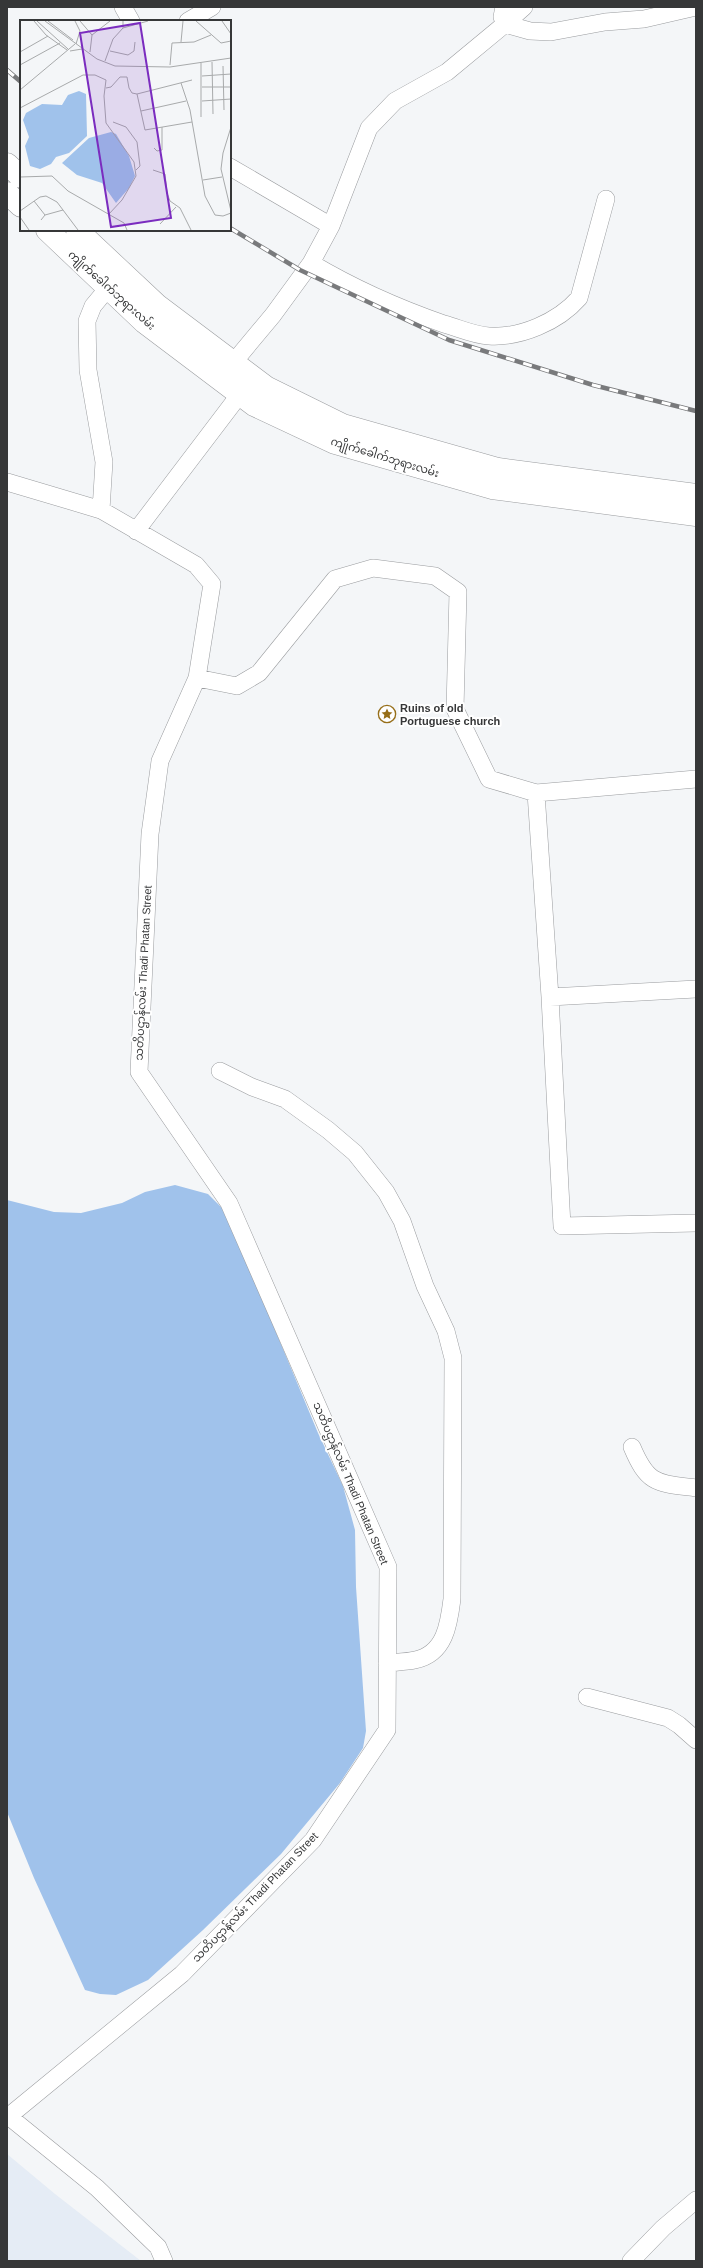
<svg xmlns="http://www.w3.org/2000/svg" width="703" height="2268" viewBox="0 0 703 2268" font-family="Arial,'Noto Sans Myanmar',sans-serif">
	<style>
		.built { fill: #e5ecf5 }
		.water { fill: #a0c2eb }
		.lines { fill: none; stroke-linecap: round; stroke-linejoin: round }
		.minor-casing { stroke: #9a9c9f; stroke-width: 18 }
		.major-casing { stroke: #9a9c9f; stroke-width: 23 }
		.minor { stroke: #fff; stroke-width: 17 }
		.major { stroke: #fff; stroke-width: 22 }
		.rail-casing { stroke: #797a7c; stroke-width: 4.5 }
		.rail { stroke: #fff; stroke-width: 3; stroke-dasharray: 9; stroke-linecap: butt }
		.labels { text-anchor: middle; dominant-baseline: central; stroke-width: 4; stroke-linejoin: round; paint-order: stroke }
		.street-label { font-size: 11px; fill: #363738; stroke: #fff }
		.poi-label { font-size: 11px; font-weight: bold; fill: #363738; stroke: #fff; text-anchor: start }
		.inset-road { fill: none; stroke: #a8aaab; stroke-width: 1 }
		.view { fill: #7b2cbf; fill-opacity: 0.15; stroke: #7b2cbf; stroke-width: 2 }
		.inset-edge { fill: none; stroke: #363738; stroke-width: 2 }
	</style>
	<rect width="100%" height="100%" fill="#f4f6f8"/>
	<path class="built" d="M7 2154 55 2194 141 2261H7Z"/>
	<path class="water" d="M175 1185 208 1194 226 1212 318 1433 343 1486 355 1530 356 1587 366 1731 363 1748 340 1783 281 1854 203 1930 148 1980 116 1995 100 1994 85 1990 34 1878 7 1812V1200L54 1212 81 1213 122 1203 145 1192Z"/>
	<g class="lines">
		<defs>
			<path id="minor" d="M123 7 131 21
				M188 21 212 7
				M505 24 530 31 551 32 605 22 644 19 696 7
				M505 24 524 7
				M230 167 331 226
				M311 263C353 288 398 308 444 324 459 328 473 335 489 336 520 338 558 322 579 298L606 199
				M233 363 273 315 311 263 331 226 369 128 395 101 447 72 505 24 502 17 504 7
				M7 482 101 510 196 565 212 584 197 678 160 761 150 834 139 1072 229 1203 388 1567 387 1730 313 1840 182 1974 9 2116
				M101 510 104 462 88 370 87 321 93 306 108 288
				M136 531 240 394
				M197 678 237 686 259 673 335 579 373 568 435 576 458 592 455 709 489 779 536 793 696 779
				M536 793 550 997 562 1226 696 1223
				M550 997 696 989
				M220 1071 252 1087 285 1099 328 1130 355 1153 386 1192 402 1221 425 1286 446 1331 453 1358 452 1599C449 1624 445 1654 415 1660 406 1662 396 1662 387 1663
				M632 1447C648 1485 657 1483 696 1488
				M587 1697 668 1718 679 1725 696 1740
				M7 2115 97 2188 158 2247 164 2261
				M631 2261 663 2228 696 2200"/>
			<path id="major" d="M7 164 21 177
				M7 193 21 206
				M47 230 144 322 254 405 335 443 492 488 696 515
				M77 230 157 305 266 387 343 425 498 469 696 495"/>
		</defs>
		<use href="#minor" class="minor-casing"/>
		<use href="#major" class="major-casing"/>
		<use href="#minor" class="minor"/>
		<use href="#major" class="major"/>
		<defs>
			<path id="rail" d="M7 70 21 82
				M230 228 300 270 449 340 593 385 696 411"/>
		</defs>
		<use href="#rail" class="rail-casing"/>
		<use href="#rail" class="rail"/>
	</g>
	<defs>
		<symbol id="sight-ring" viewBox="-11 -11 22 22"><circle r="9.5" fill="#fff" stroke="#976f1a" stroke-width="1.5"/><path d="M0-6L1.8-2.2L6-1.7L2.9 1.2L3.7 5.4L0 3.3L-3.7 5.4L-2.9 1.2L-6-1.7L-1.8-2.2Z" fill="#976f1a"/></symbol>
	</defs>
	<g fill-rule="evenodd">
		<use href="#sight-ring" x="377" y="704" width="20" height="20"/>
	</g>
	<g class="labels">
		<g class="street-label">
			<text transform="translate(112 290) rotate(42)">ကျိုက်ခေါက်ဘုရားလမ်း</text>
			<text transform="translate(385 457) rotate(17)">ကျိုက်ခေါက်ဘုရားလမ်း</text>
			<text transform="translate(143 973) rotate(-87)">သတိပဌာန်လမ်း Thadi Phatan Street</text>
			<text transform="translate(351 1483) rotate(67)">သတိပဌာန်လမ်း Thadi Phatan Street</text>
			<text transform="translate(255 1897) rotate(-46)">သတိပဌာန်လမ်း Thadi Phatan Street</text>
		</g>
		<g class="poi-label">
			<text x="400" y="708">Ruins of old<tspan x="400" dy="13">Portuguese church</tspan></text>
		</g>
	</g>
	<g transform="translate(20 20)">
		<rect width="211" height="211" fill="#f4f6f8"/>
		<path d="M59 71 66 74 67 116 49 133 36 137 31 144 20 149 10 146 5 126 9 117 3 100 6 93 22 84 42 85 48 75ZM91 112 96 114 109 136 115 156 109 168 96 183 82 163 57 155 42 143 69 118Z" fill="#a0c2eb"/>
		<path class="inset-road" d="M14 1 26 15 47 30M17 1 48 29M25 1 77 39 95 46 150 47 211 38M28 1 53 20M55 1 60 11 56 24M60 1 72 15 70 32M176 1 201 23 211 21M202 1 211 14M103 8 128 1M72 15 90 1M161 22 163 1M50 31 62 29M90 31 108 35 114 31 115 22M0 32 28 16M85 41 93 19 103 8V1M192 42 193 94M0 45 40 23M150 45 152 23 174 22 191 15M203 46 204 90M182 56 211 54M161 63 170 90 185 176 195 195 203 196 211 193M182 67H211M86 68 91 67 100 57H107L109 68 112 73 117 74 172 60M0 70 55 24M117 74 125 110 172 102M182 81 211 79M0 88 63 55H75L86 60 84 76 86 103 114 142 116 156 102 180 89 194M121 91 166 81M181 97V43M93 102 106 107 117 122 120 146 116 150M211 107 203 133 201 149 211 191M134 128 137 131 142 130V107M133 150 145 154 147 173 150 181 160 188 171 210M0 157 32 156 48 171 104 203 107 210M183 160 202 157M14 181 25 195 21 200M0 191 20 177 26 176 37 182 58 210M25 195 43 190M0 197 9 210M140 204 156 187"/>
		<path class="view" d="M120 3 151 198 91 207 60 13Z"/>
		<rect width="211" height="211" class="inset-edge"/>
	</g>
	<rect width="703" height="2268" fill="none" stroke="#363738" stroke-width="16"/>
</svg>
